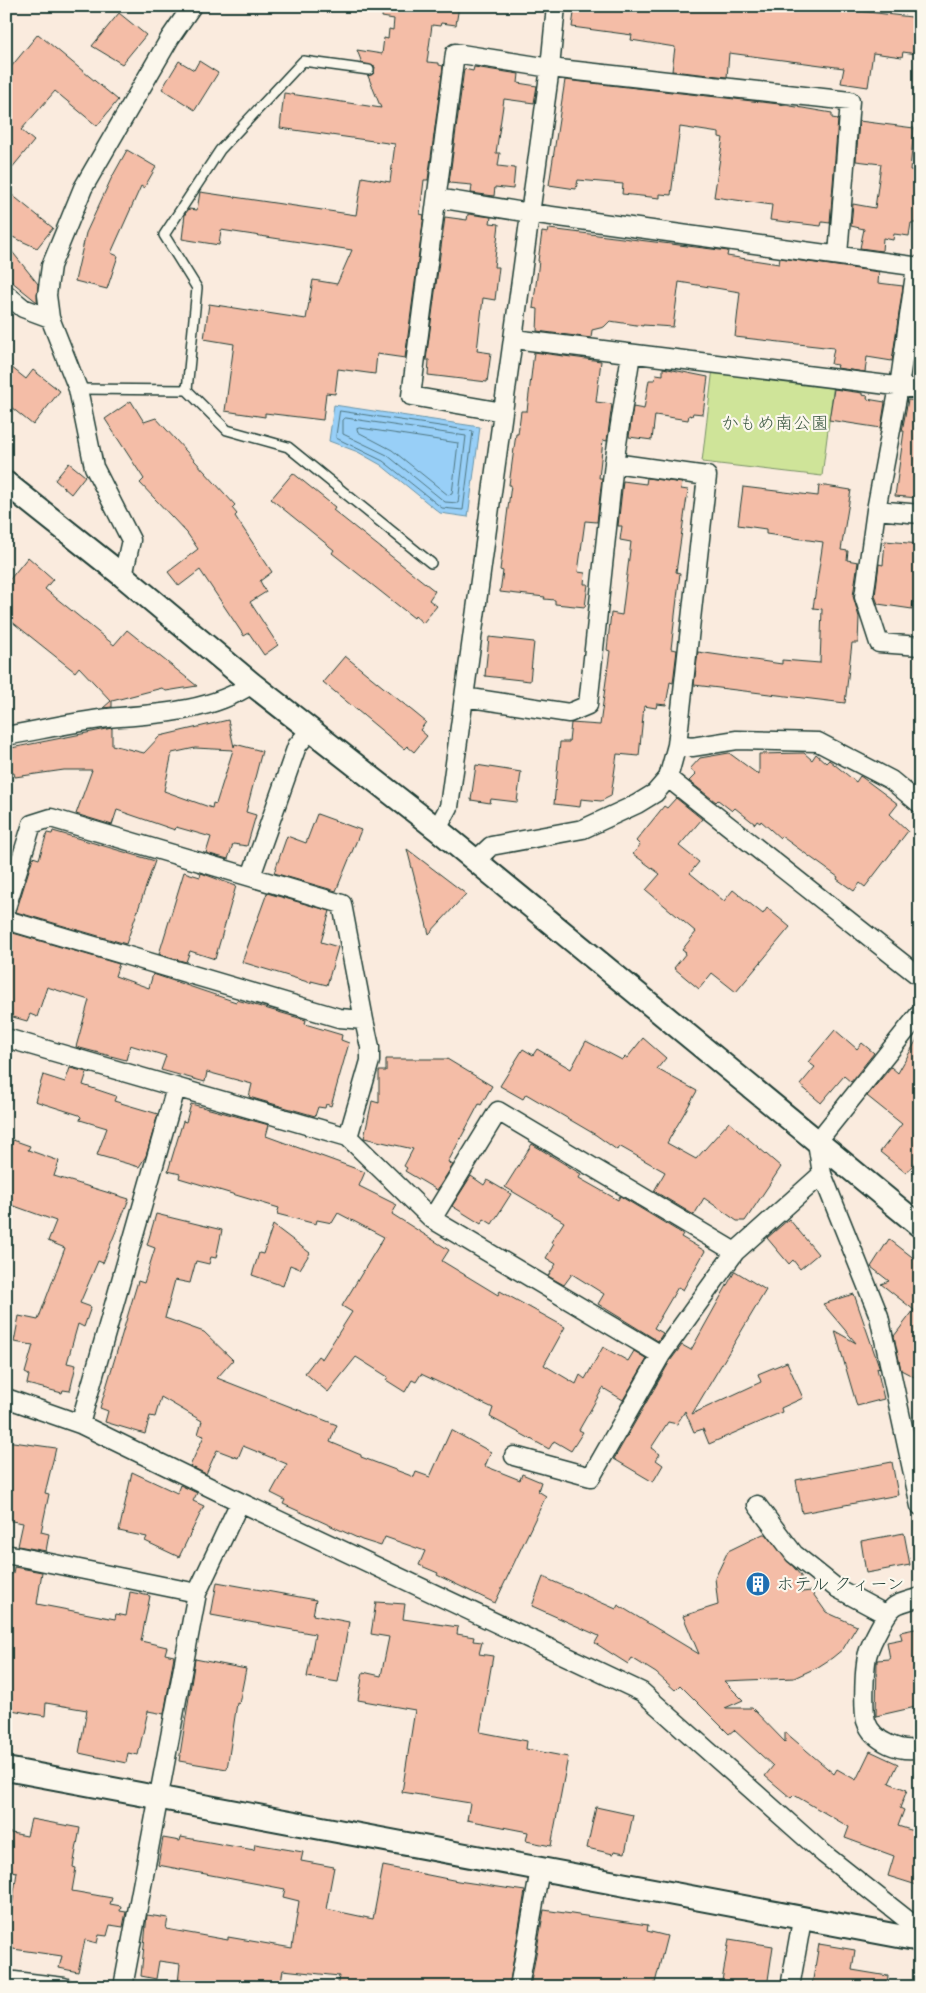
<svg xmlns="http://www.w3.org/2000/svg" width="926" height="1993" viewBox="0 0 926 1993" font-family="Caveat,'Klee One',sans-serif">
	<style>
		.green { fill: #cfe499; stroke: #779066 }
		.water { fill: #98cff7; stroke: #6895a9 }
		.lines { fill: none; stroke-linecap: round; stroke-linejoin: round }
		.shore { stroke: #4f7782; stroke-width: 1 }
		.building { fill: #f4bda7; stroke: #1f3d34; fill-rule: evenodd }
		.service-casing { stroke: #1f3d34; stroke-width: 12 }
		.minor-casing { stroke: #1f3d34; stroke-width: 21 }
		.tertiary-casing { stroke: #1f3d34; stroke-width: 26 }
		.service { stroke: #fbf7ec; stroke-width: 9 }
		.minor { stroke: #fbf7ec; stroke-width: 18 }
		.tertiary { stroke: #fbf7ec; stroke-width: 22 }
		.labels { text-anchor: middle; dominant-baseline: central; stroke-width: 4.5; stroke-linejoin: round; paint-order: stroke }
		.park-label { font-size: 18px; fill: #425e48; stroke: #fbf7ec }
		.poi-label { font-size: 18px; fill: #1f3d34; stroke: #fbf7ec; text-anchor: start }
	</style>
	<rect width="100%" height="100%" fill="#faebde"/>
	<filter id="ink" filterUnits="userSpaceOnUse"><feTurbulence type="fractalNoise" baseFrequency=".02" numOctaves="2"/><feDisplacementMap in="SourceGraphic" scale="10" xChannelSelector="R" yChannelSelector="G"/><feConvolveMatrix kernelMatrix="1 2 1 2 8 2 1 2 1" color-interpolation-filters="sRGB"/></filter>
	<g filter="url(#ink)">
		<path class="green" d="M713 368 834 383 822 476 702 462Z"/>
		<path class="water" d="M334 405 480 427 468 517 440 513 381 465 358 452 329 441Z"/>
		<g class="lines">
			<path class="shore" d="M340 411 473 431 463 510 442 508 383 461 336 438Z
				M346 418 466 436 458 503 445 502 387 455 343 434V420Z
				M360 428 458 443 452 494 448 495 392 450 358 432 357 429Z"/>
		</g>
		<path class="building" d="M383 6H459L456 25 441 23 440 26 432 25 427 62 439 63V65L443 66 428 180H424L420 214 424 215 405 358 377 354 375 374 338 369 335 394 326 393 323 420 265 413V417L225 411 234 344 204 339 209 304 306 319 313 280 337 284 352 250 221 230 219 245 182 239 185 214 189 209 197 210 200 192 356 215 362 177 390 182 395 144 280 128 284 93 381 108 368 76 374 73 375 67 362 63 357 50 382 54 384 38 388 39 389 29 393 30 394 19 382 17Z
			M575 6H815L920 18V32L917 54 903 52 902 57 873 53 868 87 841 83 844 68 729 53 727 77 672 71 675 47 631 40 632 35 572 27Z
			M119 13 146 35 122 64 92 46Z
			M38 34 118 100 97 126 55 91 21 130 34 141 6 175V73Z
			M179 61 194 70 199 61 218 73 195 110 162 89Z
			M474 67 519 74 518 83 537 86 534 103 504 99 496 153H500L498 166 515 168 513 189 495 187 494 196 471 193 472 185 449 183 464 69 473 71Z
			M565 80 779 104 832 113V118L838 119 830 223 822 222 821 226 770 220 772 205 714 197 723 138 719 137V133L680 127 671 195 660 194V198L622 194 623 184 578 180 576 189 549 185Z
			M859 121 914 128 910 170 920 171V223H911L909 236 894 234 893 240 883 238 882 251 860 248 864 229 851 226 853 204 875 208 881 164 856 161Z
			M127 150 156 167 144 188 141 186 111 253 118 256 107 289 75 281 86 233 111 179Z
			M6 190 53 228 37 248 6 234Z
			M468 214 491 217 490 223 499 224 494 267H499L495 300 483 298 477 351 491 353 487 382 428 375 429 360H426L445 217 467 220Z
			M549 229 728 251 727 256 779 264 780 258 879 272 878 283 903 286 892 361 867 357 865 372 837 368 838 365 831 364 834 348 735 337 740 292 679 282 673 327 643 325V326L610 321 604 327 592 330 591 338 537 331 538 309 533 308 539 261H538L542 232 548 233Z
			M6 244 38 284 37 302 6 277Z
			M920 316V365L913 364Z
			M534 352 601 361 596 402 612 404 607 441 603 440 599 478H602L597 522 585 521 578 572 585 573 584 584H588L585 607 555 604V600L544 599 545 597 500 592 503 571 500 570 511 485H509L516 434H518L521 411H527Z
			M6 363 26 379 33 370 60 391 33 425 6 403Z
			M663 368 708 377 703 414 693 413 692 416 689 415 688 420 655 415 652 440 629 437 633 407 644 409 649 380H655L656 374 663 375Z
			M834 389 862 393V395L868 396 867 399 885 402 881 428 829 420Z
			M908 400 920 401 918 498 895 496 904 431H902Z
			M131 401 144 422 156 418 235 505 232 508 237 514 235 516 272 572 260 581 266 592 250 602 278 645 264 655 249 633 244 636 200 570 179 586 168 572 198 549 187 533 140 483 144 479 105 419Z
			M69 463 85 476 71 494 55 480Z
			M293 473 335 507 333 510 435 591 429 600 437 606 423 623 415 616 414 618 332 553 334 550 271 499Z
			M647 478 682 483 681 489 688 490 676 572 680 573 671 649 677 650 673 683 670 682 666 705 657 704 656 708 644 706 639 756 617 754 611 796 601 801 581 799 580 807 554 804 560 742H569L571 723 600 725 610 651 607 650 611 613 622 615 631 542 620 540 622 526H618L623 481 646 484Z
			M819 485 851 490 841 550 848 551 847 560 858 562 853 596 859 617 858 643H852L845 703 694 685 698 652 782 664V660L820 663 822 609 813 608 823 542 766 534V529L738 525 743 487 818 496Z
			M885 541 920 544V603L913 602 912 609 878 604 875 596 879 564 883 565Z
			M28 557 53 579 45 589 114 645 127 630 197 686 166 691 162 688 112 701V707L103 708 111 701 79 667 75 672 6 617V584Z
			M489 637 534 642 530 681 485 676Z
			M345 656 426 722 420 730 427 736 414 752 407 746 404 749 323 682Z
			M228 720 234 747 235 744 262 751 246 812 256 815 247 846 233 844 228 859 206 853 211 837 176 827 175 830 117 810 112 825 76 814 92 770H64L15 777 14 773 6 774V749L112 728V745L144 753 160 736ZM195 748 233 750 216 804 213 803 212 808 164 791 172 753Z
			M729 753 759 775V754L804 753 812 760 816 754 826 763 829 760 856 782 860 776 863 778 898 804 890 814 908 831 865 887 860 883 854 891 837 879 838 877 781 836 780 838 761 821 760 823 757 821 755 824 735 808 732 811 718 800 716 802 689 781 696 774 690 769 700 758Z
			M476 765 521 772 517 802 491 799 490 803 471 800Z
			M676 798 702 819 679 846 699 862 690 873 724 901 733 890 763 914 767 908 790 927 736 992 712 973 699 989 674 968 686 953 682 950 696 932 646 890 660 874 633 854 640 845 636 841 664 806 667 808Z
			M317 814 361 830 336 891 274 873 287 836 306 843Z
			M53 831 155 861 126 944 16 912 33 857 39 859 47 833 52 834Z
			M407 849 466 894 429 934Z
			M184 872 200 877 201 873 236 886 215 959 190 951 186 962 159 954Z
			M267 893 330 911 321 942 338 947 327 985 311 981V983L242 962Z
			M6 931 119 964 115 976 149 988 153 974 236 1002 237 1000 306 1020 305 1024 342 1035 341 1040 349 1043 331 1106 326 1104 325 1108 318 1107 315 1116 249 1097 252 1084 207 1072 205 1082 161 1070 166 1056 130 1045 126 1060 76 1047 89 1000 47 987 37 1017 30 1014 27 1021 6 1015Z
			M835 1030 857 1049 862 1043 874 1053 851 1082 844 1076 821 1103 800 1085 815 1067 808 1062Z
			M920 1034V1157L906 1173 880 1152 902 1124 867 1096 891 1067 898 1073Z
			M643 1038 666 1058 657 1069 697 1091 667 1143 696 1159 729 1122 781 1167 745 1221H737L704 1198 694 1215 654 1191 665 1172 619 1146 617 1150 596 1135 526 1094 523 1099 500 1086 523 1049 533 1055 537 1049 571 1069 586 1041 622 1060 625 1057 627 1058Z
			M386 1059H447L492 1086 481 1105 479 1104 448 1162 453 1165 437 1190 405 1171 407 1168 404 1166 413 1149 364 1138 372 1101 379 1103V1071H386Z
			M70 1068 87 1072 83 1085 116 1096 114 1101 158 1114 146 1156 139 1167 97 1155 107 1128 80 1120 81 1117 79 1115 35 1101 43 1075 65 1082Z
			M191 1104 269 1125 266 1136 365 1172 359 1186 397 1205 392 1214 449 1250 442 1261 498 1295 500 1291 565 1327 544 1365 576 1384 580 1375 585 1379 603 1347 628 1361 634 1351 647 1359 623 1400 603 1388 579 1430 583 1432 571 1451 554 1441 549 1449 490 1417 493 1408 421 1374 416 1382 412 1380 405 1392 386 1380 388 1377 356 1357 328 1392 305 1373 318 1356 322 1359 352 1312 342 1306 384 1237 338 1213 332 1223 317 1220 316 1224 277 1214 279 1208 179 1178 180 1174 168 1171 183 1121 186 1122Z
			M13 1140 30 1146 28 1150 59 1161 54 1176 129 1199 103 1263 98 1261 80 1303 91 1307 84 1327 78 1324 67 1363 76 1365 70 1391 63 1390 62 1393 27 1384 29 1375 25 1373 33 1345 14 1342 19 1316 38 1320 65 1248 48 1241 56 1221 6 1203V1161Z
			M532 1144 581 1174 579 1178 618 1200 620 1196 683 1234 681 1237 705 1251 683 1290 678 1287 654 1328 663 1333 658 1341 598 1304 604 1294 572 1274 564 1285 548 1276 556 1264 546 1258 554 1244 551 1242 564 1222 505 1187Z
			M471 1176 484 1185 487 1180 511 1194 492 1224 484 1219 481 1224 452 1206Z
			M156 1214 222 1230 216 1258 211 1257 209 1264 196 1261 190 1283 175 1280 165 1318 204 1332 233 1360 217 1378 337 1425 330 1442 361 1455V1457L414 1477 416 1472 430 1477 451 1430 491 1452 485 1466 520 1480 522 1474 541 1482 538 1491 546 1496 495 1603 437 1575 438 1573 419 1565 425 1551 385 1537 381 1546 362 1540 283 1504 285 1500 271 1493 287 1464 243 1446 238 1458 217 1450 206 1474 190 1466 204 1436 198 1434 202 1421 161 1397 155 1417 150 1416 145 1434 105 1422 108 1411 100 1408 138 1281 144 1283 155 1248 147 1245Z
			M789 1219 818 1254 800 1269 793 1260 789 1264 767 1238Z
			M273 1225 310 1253 300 1269 290 1265 283 1286 252 1275 259 1253 263 1254Z
			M889 1239 920 1263V1380L901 1370 894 1336 914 1310 881 1284 889 1281 871 1267Z
			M735 1271 766 1290 692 1414 761 1382 758 1374 787 1362 803 1398 781 1408 782 1412 709 1444 703 1429 694 1432 685 1411 677 1424 668 1422 651 1448 660 1454 656 1460 663 1465 653 1482 614 1459 670 1361 682 1345 691 1350Z
			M854 1294 879 1366 880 1369 877 1368 884 1399 857 1406 835 1331 856 1343 823 1304Z
			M6 1441 56 1448 45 1493 49 1494 41 1532 49 1534 46 1551 18 1546 23 1523 6 1520Z
			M892 1462 898 1495 802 1513 796 1480Z
			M132 1472 177 1493 180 1485 197 1493 193 1501 204 1506 179 1557 145 1541 147 1537 119 1531Z
			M904 1533 910 1565 866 1573 861 1541Z
			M763 1534H766L801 1576 802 1592 811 1591 826 1612 857 1626 843 1649 832 1658 818 1667 794 1678 724 1681 743 1700 725 1708H752L785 1742V1732L834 1774 837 1769 856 1780 870 1751 898 1764 889 1783 907 1790 900 1808 904 1810 898 1826 920 1833V1886L888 1876 894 1856 845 1838 849 1827 794 1795 791 1798 765 1776 773 1766 734 1730 729 1734 680 1685 675 1690 656 1673 632 1658 628 1664 595 1643 599 1636 532 1606 543 1577 616 1609 618 1605 699 1654 683 1616 718 1605 715 1578 728 1551Z
			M14 1567 42 1572 37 1604 115 1619 116 1614 126 1616 130 1592 150 1596 141 1641 167 1647 165 1654 174 1656 164 1714 148 1711 138 1755 128 1753 126 1763 79 1753 87 1710 46 1703 45 1716 6 1709V1573L13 1574Z
			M217 1582 316 1600 313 1615 349 1622 338 1682 307 1677 315 1634 211 1615Z
			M376 1602 405 1604 403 1619 458 1627 457 1634 474 1637 473 1641 482 1642 479 1654 493 1656 480 1732 527 1741 526 1749 568 1757 551 1846 526 1841 528 1832 467 1820 470 1803 402 1792 415 1710 358 1700 363 1672 381 1676 389 1637 371 1634Z
			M920 1628V1706L876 1716 877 1660 890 1659 887 1642 902 1639 900 1632Z
			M195 1659 246 1669 239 1704 237 1703 227 1769 179 1761Z
			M596 1807 633 1815 625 1853 614 1851 613 1854 587 1848Z
			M31 1819 80 1828 73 1867 76 1868 72 1891 112 1898 110 1904 121 1906 120 1911 126 1912 123 1927 110 1925 107 1936 99 1935 97 1943 85 1940 78 1972 59 1968 62 1956 6 1948 17 1872 6 1870V1832L27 1836Z
			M181 1837 254 1850 255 1844 303 1852 301 1861 334 1867 326 1909 373 1919 383 1866 458 1881 525 1891 509 1987H337L339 1976 283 1970 280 1987H201L178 1983 180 1964 159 1961 156 1979 141 1976 147 1915 168 1918 166 1929 228 1940V1937L292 1948 299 1901 283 1897 285 1889 158 1865 163 1838 180 1841Z
			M544 1910 648 1925 647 1931 667 1936 654 1987H530Z
			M729 1939 773 1946 767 1987H721Z
			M819 1944 855 1950 852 1970 888 1976 887 1987 812 1985Z"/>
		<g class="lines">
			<defs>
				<path id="service" d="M78 389 187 390 197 288 164 235 220 150 303 61 369 70
					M187 390 227 430 288 447 431 563"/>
				<path id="minor" d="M437 198 530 213 920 267
					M916 267 899 387 876 510 864 597 879 643 920 646
					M6 294 23 308 50 318
					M514 339 920 389
					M503 412 411 396 455 53 550 68 850 101 838 255
					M876 510 920 514
					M123 576 131 540 94 467 78 389 50 318 47 295 51 266 83 188 170 38 192 6
					M464 697 569 713 588 705 614 463 631 354
					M6 736C40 730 74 722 108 718 157 714 210 712 252 684
					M677 745 692 747 737 740 818 742 891 780 920 804
					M668 778 920 977
					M437 829 449 807 550 68 556 6
					M475 861 491 846 583 829 637 804 655 793 668 778 677 745 707 476 614 463
					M251 876 297 746 311 729
					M6 908 32 824 51 818 342 904 364 1020 339 1018 6 920
					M920 1013 817 1142 822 1174 879 1316 920 1506
					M6 1038 348 1137 370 1061V1047L364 1020
					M348 1137 432 1219 661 1355
					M432 1219 498 1111 735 1252 822 1174
					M6 1398 80 1424 240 1502 642 1692 824 1854 920 1930
					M80 1424 176 1088
					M514 1456 591 1477 661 1355 735 1252
					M757 1505 794 1554 835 1587 887 1615
					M6 1554 197 1593
					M920 1597C912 1600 901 1602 895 1606 886 1612 871 1643 868 1653 864 1665 863 1709 866 1721 873 1742 901 1753 920 1748
					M6 1980 64 1987
					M123 1987 197 1593 240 1502
					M519 1987 540 1869
					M790 1987 802 1920"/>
				<path id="tertiary" d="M6 483 123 576 252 684 437 829 920 1226
					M6 1769 920 1940"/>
			</defs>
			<use href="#service" class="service-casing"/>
			<use href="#minor" class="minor-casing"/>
			<use href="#tertiary" class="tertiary-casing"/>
			<use href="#service" class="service"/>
			<use href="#minor" class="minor"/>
			<use href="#tertiary" class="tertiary"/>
		</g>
	</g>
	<defs>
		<symbol id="building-disc" viewBox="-11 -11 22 22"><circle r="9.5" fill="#1f6fb2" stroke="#fbf7ec"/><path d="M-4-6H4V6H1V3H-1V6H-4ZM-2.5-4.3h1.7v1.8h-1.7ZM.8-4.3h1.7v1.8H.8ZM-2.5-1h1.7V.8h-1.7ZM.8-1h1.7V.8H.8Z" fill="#fff"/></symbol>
	</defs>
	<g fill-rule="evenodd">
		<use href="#building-disc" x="744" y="1570" width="28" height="28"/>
	</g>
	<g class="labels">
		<g class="park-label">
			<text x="775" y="423">かもめ南公園</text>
		</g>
		<g class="poi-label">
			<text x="776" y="1584">ホテル クィーン</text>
		</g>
	</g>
	<rect width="926" height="1993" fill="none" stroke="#fbf7ec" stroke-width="25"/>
	<rect x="12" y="12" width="901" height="1968" fill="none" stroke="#1f3d34" stroke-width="2" filter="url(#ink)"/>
</svg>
